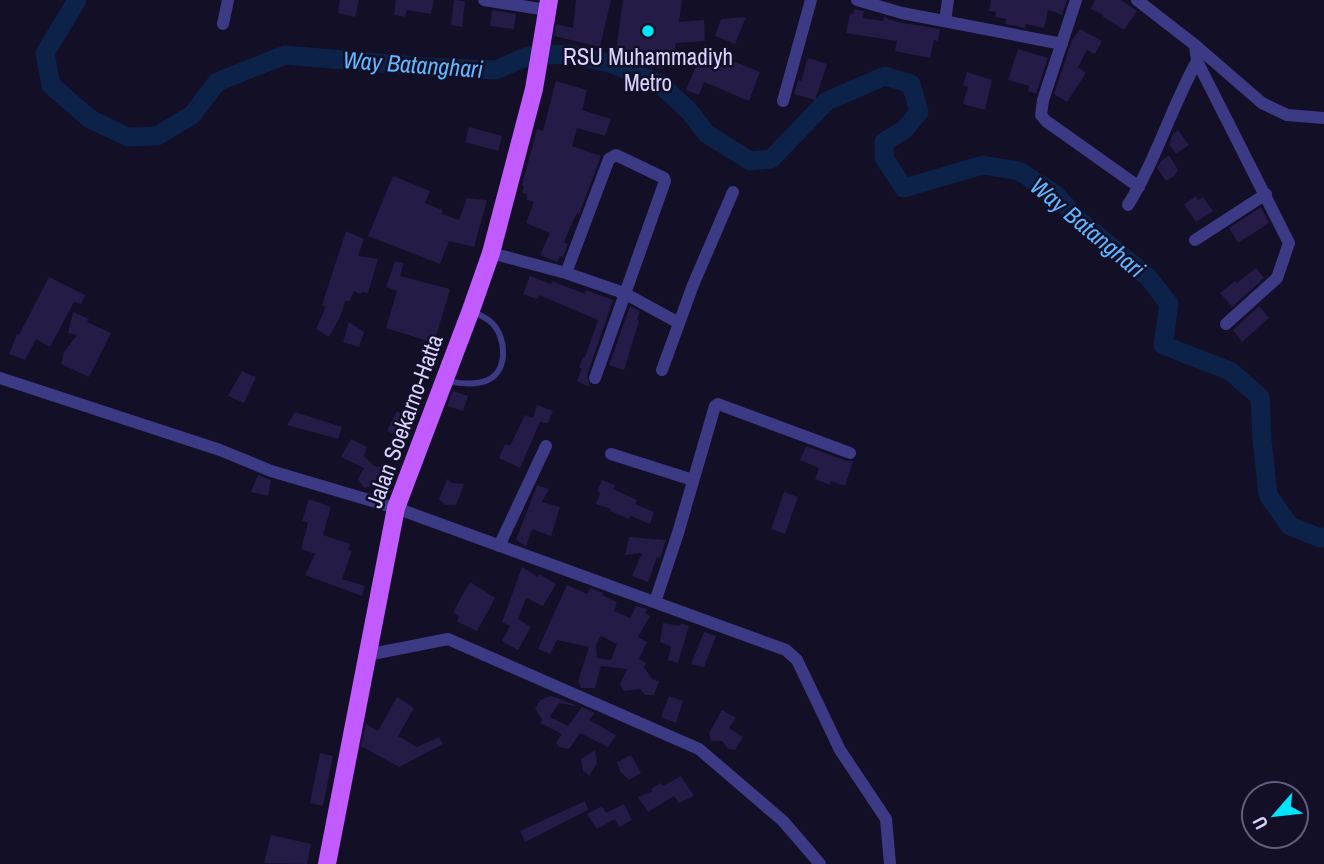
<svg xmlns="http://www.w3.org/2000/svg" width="1324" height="864" viewBox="0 0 1324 864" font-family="'Archivo Narrow',sans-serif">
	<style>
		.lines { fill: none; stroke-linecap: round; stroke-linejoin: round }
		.river { stroke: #0c2248; stroke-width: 19 }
		.building { fill: #241b47; fill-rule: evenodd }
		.lane { stroke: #3d3a85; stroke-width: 6 }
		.street { stroke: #3d3a85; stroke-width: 12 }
		.primary { stroke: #c25bff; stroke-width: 18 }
		.poi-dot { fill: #00e5ff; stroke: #130f26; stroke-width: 2.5 }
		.labels { text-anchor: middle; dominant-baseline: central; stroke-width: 5; stroke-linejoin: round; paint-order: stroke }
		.poi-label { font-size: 23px; fill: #d9d4ff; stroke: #130f26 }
		.street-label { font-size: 23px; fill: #d9d4ff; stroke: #130f26 }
		.water-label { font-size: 24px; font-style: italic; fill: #62b6ff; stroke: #130f26 }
	</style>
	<rect width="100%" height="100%" fill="#130f26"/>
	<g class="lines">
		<path class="river" d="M77 0 45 53 51 85 90 119 128 137 157 136 192 115 217 82 285 55 427 67 496 70 528 56 569 54 613 64 660 84 689 111 707 134 750 161 771 159 827 101 885 76 911 84 919 112 904 130 884 142V158L904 188 983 165 1019 171 1055 194 1079 220 1148 277 1169 304 1163 345 1230 371 1260 397 1262 440 1268 495 1290 526 1320 538 1324 537"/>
	</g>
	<path class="building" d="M340 0H359L355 17 338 13Z
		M396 0H434L431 14 407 10 405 17 394 15Z
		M454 0 465 1 462 27 451 25Z
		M576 0H611L600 47 554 36 556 24 573 28Z
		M623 0H682L679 22 704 20 705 41 676 43 674 53 665 52 663 69 648 67V63L615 58Z
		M991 0H1067L1062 15 1048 10 1044 28 1026 24 1025 28 1005 24 1006 19 995 17 996 12 989 11Z
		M1095 0H1121L1137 11 1124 30 1102 16 1103 15 1091 9Z
		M854 9 864 11 863 18 883 21 884 17 897 22 940 29 938 41 934 40 930 58 895 51 897 41 846 33 850 14H853Z
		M492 10 516 14 514 29 490 26Z
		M746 17 735 44 715 36 721 19Z
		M1080 29 1102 41 1095 54 1087 50 1078 67 1086 73 1067 102 1054 94 1072 40Z
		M706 43 707 56 708 51 760 72 749 101 704 82 699 95 686 90Z
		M1018 49 1048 58 1036 94 1028 91 1029 86 1008 80Z
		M808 58 827 64 815 100 794 94 798 80 801 81Z
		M967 72 992 80 985 110 963 104 968 87 963 85Z
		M556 81 587 90 582 110 611 119 605 136 577 128 572 146 601 156 579 214 577 213 573 221 564 242 568 244 563 257 560 256 557 262 540 255 550 233 526 223 534 202 527 200V194L522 193 524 186 522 185 537 129 543 131Z
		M469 127 502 136 498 151 465 142Z
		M1178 130 1189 145 1176 154 1169 144 1173 134Z
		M1169 155 1178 170 1174 176 1166 181 1157 168 1161 161Z
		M393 176 430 191 425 203 442 210V214L459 220 467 198 487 200 474 247 449 241 440 264 368 236Z
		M1196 196 1198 200 1203 197 1213 211 1196 222 1184 204Z
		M1261 207 1269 223 1238 243 1229 228Z
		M346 231 364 239 358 256 378 259 368 293 362 292 361 294 354 291 349 301H345L340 317 329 337 316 329 326 307 322 305Z
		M395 261 404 263 400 276 450 289 434 343 386 328 397 291 386 287Z
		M1256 268 1264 278 1232 307 1220 293 1235 281 1237 283Z
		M530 276 551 284 552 281 585 294 586 290 613 300 587 375 590 387 577 381 582 368H579L583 357H585L598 320 539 295 537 299 523 294Z
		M49 277 85 295 81 304 74 302 50 347 36 339 25 360 9 354 17 334 19 335Z
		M630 306 640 311 637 320 639 321 624 370 609 365Z
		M1259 306 1269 318 1242 342 1233 330Z
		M73 312 89 319 87 322 111 333 89 377 61 364 64 352 77 335 68 333Z
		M349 322 364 332 359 347 343 342Z
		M242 371 256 377 244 403 228 396Z
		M453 391 468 396 463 411 447 406Z
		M537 405 553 411 548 423 540 422 520 468 499 458 505 444 510 446 525 415 533 418Z
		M397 411 407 417 398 436 387 431Z
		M295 412 342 427 338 439 287 425Z
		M351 439 367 447 364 456 374 466 382 467 380 471 385 476 378 475 373 486 364 488 358 479 364 468 341 457Z
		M806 446 847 461H853L845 486 831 481 830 485 815 479 819 468 800 460Z
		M258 475 271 480 268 496 251 492Z
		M447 479 452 483 464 484 456 505H445L439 499Z
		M602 480 615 485 613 489 637 500 635 504 654 512 650 524 631 516 629 519 610 511 611 509 596 504 600 493 597 491Z
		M537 485 549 489 542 502 560 507 551 536 532 529 526 546 516 540Z
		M784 492 798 497 785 534 771 529Z
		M309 499 331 507 323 535 350 544 348 549 352 551 342 579 365 586 362 596 305 575 315 554 301 549 308 523 302 521Z
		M629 537 666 540 660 558 657 557 648 582 632 576 642 553 625 555Z
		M522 567 538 577 539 574 556 584 543 606 526 598 518 619 531 627 518 650 502 641 510 626 502 622Z
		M470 582 495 598 477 631 456 621 459 617 453 612Z
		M567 585 587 594 590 588 603 593 602 595 617 602 614 611 630 618 636 606 647 609 645 613 650 616 638 637 647 642 639 659 646 663 644 667 652 679 659 681 654 695H645L640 689 624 691 620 684 627 669 601 666 595 688H581L578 681 589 647 557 640 550 654 538 649ZM601 636 617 644 611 660 597 658 596 645Z
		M663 623 680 626 681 623 689 626 678 663 668 660 671 647 660 642Z
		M704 632 716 636 704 667 691 664Z
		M551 696 581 707 559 703 550 717 568 726 582 707 595 713 589 720 616 735 608 747 580 733 569 749 559 747 556 743 562 734 540 723 542 719 535 709 540 700Z
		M669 696 683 701 676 723 661 717Z
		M397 697 414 708 398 736 417 747 439 737 443 744 399 767 361 746 366 724 378 731Z
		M722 710 736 718 729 728 743 737 735 750 728 749 722 741H711L709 733Z
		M595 750 597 763 589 776 583 771 581 759Z
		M320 753 333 756 323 806 310 803Z
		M631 755 641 773 629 780 620 771 617 762Z
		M681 776 694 796 679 803 674 796 648 812 638 797 653 791 651 789 661 783 663 786Z
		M585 801 588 810 525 842 520 831Z
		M624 804 632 820 619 827 615 819 597 829 587 814 602 806 606 813Z
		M271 835 311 844 307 864 264 863Z"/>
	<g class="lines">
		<path class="lane" d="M444 381C459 383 474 386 488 380 509 370 506 337 492 323 487 318 479 315 473 311"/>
		<path class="street" d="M484 0 547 10
			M857 0 902 13 1062 44
			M1076 0 1043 100 1041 115 1046 121 1139 187
			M1137 0 1195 45 1262 103 1287 115 1324 118
			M945 21 948 0
			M223 24 228 0
			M1195 45 1197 61 1289 243 1277 278 1226 324
			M783 101 811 0
			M1128 205C1156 160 1171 108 1197 61
			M1195 240 1266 194
			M491 253 566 273 624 293 679 323
			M566 273 609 159 616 155 664 178 665 181 595 378
			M662 370 693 285 733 192
			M0 378 220 450 271 471 396 508 786 650 797 660 840 750 886 819 890 864
			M611 454 693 480
			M499 546 546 446
			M655 602 678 533 715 406 718 404 850 453
			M367 655 448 639 699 749 783 821 820 864"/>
		<path class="primary" d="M327 864 396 508 471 310 491 253 534 89 549 0"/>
	</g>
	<circle class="poi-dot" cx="648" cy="31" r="7"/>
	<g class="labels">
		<g class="poi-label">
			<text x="648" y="56">RSU Muhammadiyh<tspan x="648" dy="26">Metro</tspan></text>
		</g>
		<g class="street-label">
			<text transform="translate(404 421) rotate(-70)">Jalan Soekarno-Hatta</text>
		</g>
		<g class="water-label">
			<text transform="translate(413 64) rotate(4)">Way Batanghari</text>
			<text transform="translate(1088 227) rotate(40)">Way Batanghari</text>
		</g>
	</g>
	<g transform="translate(1275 815) rotate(242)"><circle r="33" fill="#130f26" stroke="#625e7d" stroke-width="2"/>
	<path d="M0-5L12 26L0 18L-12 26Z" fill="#00e5ff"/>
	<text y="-10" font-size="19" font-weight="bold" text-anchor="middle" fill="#d9d4ff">U</text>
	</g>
</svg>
